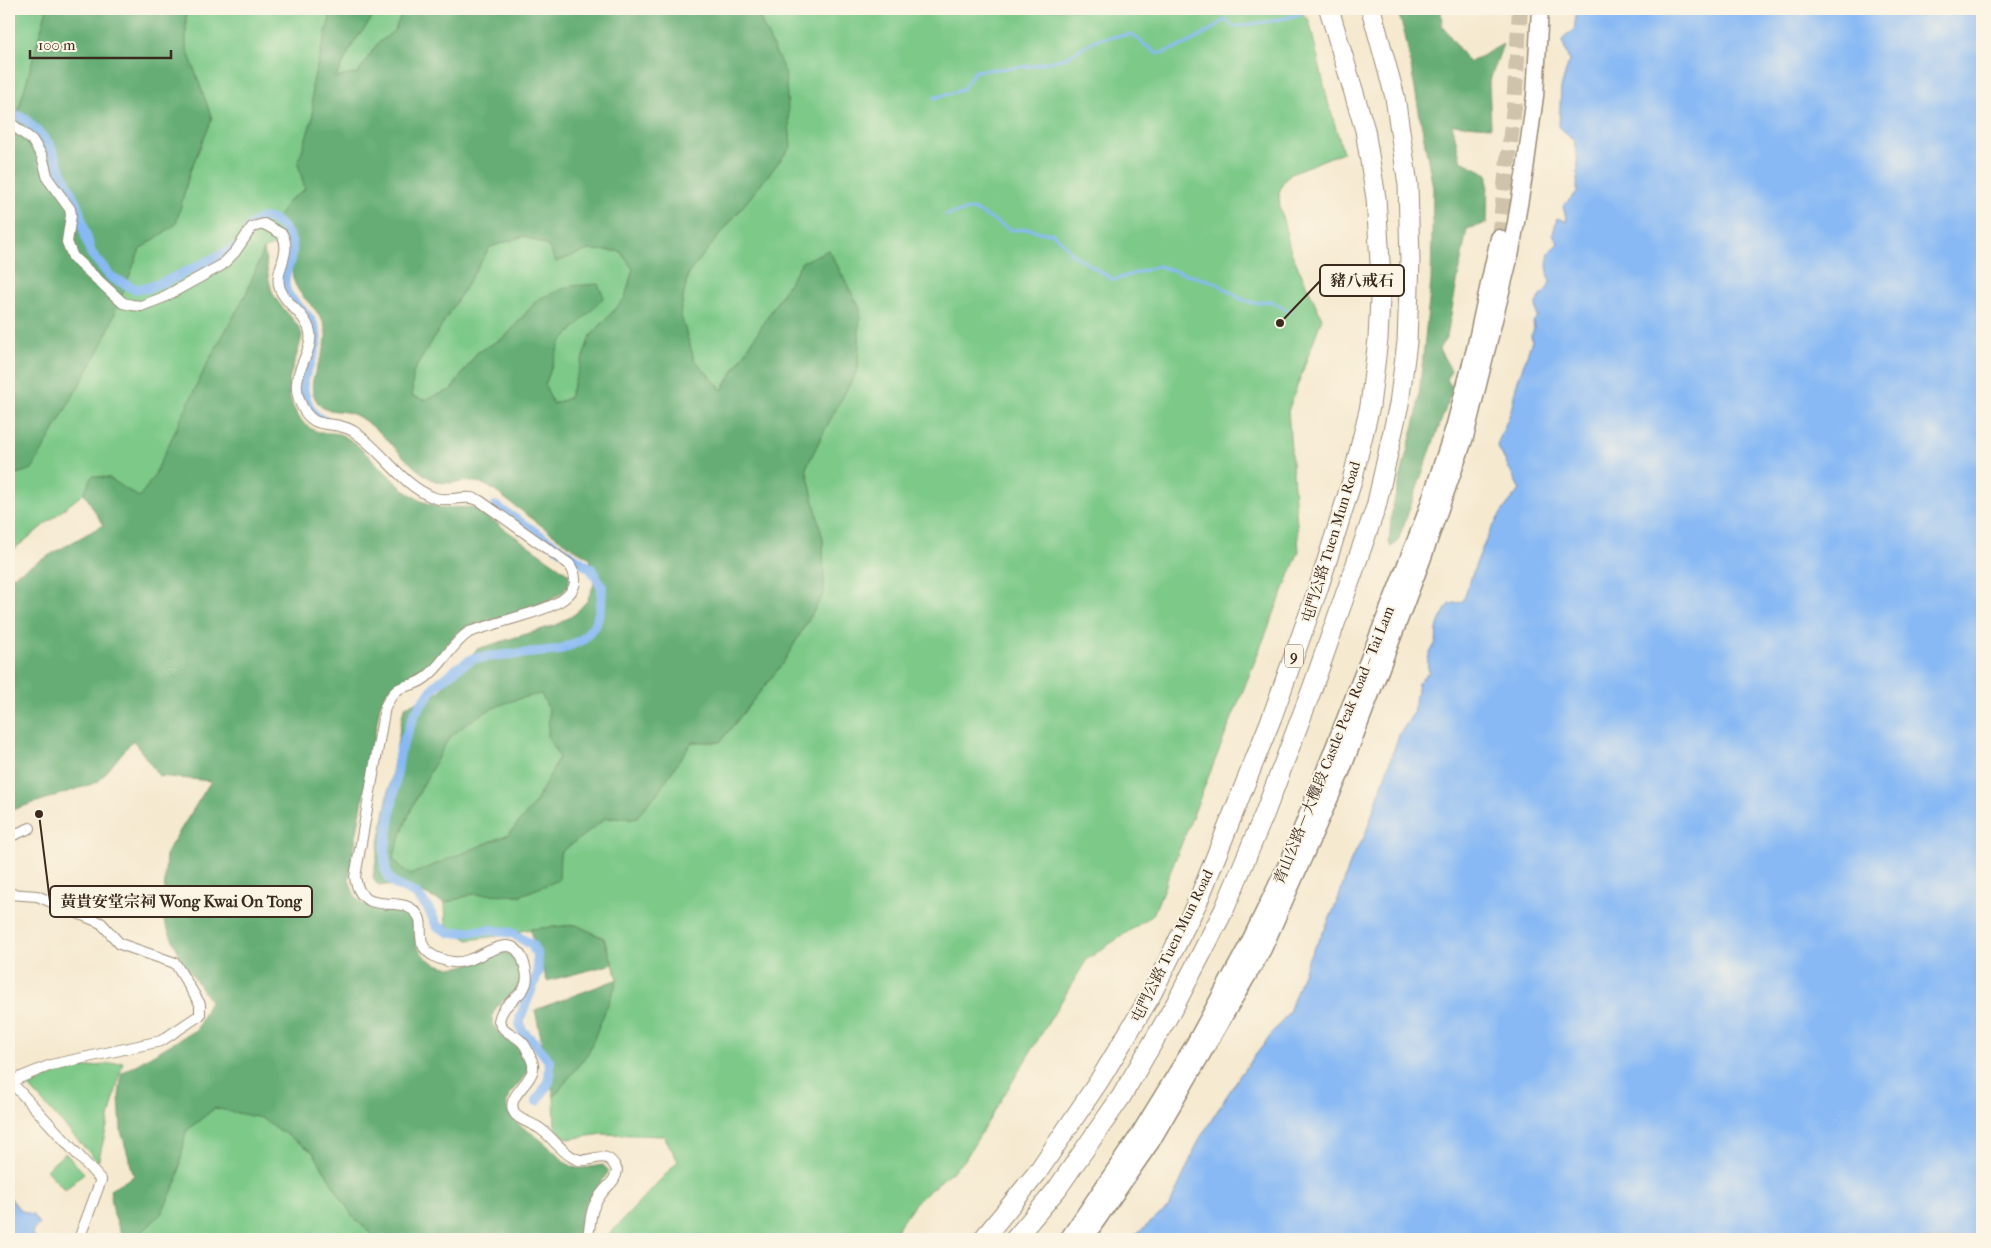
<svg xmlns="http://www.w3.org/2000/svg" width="1991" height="1248" viewBox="0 0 1991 1248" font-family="'IM FELL French Canon','Noto Serif TC',serif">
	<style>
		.green { fill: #7cc988; stroke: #5c7a53 }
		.forest { fill: #65ad74; stroke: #506c49; fill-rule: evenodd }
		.water { fill: #88b9f4; stroke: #627289 }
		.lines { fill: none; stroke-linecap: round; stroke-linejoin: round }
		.stream { stroke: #88b9f4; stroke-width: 3 }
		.canal { stroke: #88b9f4; stroke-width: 10 }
		.primary-tunnel { stroke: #d0c3ac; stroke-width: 16; stroke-dasharray: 16 8; stroke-linecap: butt }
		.minor-casing { stroke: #988a76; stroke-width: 12 }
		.primary-casing { stroke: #988a76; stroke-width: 19 }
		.motorway-casing { stroke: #988a76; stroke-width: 21 }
		.minor { stroke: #fff; stroke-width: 10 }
		.primary { stroke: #fff; stroke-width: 16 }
		.motorway { stroke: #fff; stroke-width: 19 }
		.labels { text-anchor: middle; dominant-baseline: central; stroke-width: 4; stroke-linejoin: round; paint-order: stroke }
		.shield { fill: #fcf5e5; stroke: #75675a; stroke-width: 1 }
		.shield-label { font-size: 14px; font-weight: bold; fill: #3b2a1e }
		.street-label { font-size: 15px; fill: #3b2a1e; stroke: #fcf5e5 }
		.leader { fill: none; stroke: #3b2a1e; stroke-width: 2 }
		.callout-dot { fill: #3b2a1e; stroke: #fcf5e5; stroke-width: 2 }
		.callout { fill: #fcf5e5; stroke: #3b2a1e; stroke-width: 2 }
		.callout-label { font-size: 16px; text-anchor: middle; font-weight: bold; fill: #3b2a1e }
	</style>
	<rect width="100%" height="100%" fill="#fcf5e5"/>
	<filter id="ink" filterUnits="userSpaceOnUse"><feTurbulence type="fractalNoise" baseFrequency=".02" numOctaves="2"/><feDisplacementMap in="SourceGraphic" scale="10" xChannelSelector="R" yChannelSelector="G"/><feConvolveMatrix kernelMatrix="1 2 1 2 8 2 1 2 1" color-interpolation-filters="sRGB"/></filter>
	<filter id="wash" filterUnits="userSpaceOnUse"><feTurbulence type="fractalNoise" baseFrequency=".0096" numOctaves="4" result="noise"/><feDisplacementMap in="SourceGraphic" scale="20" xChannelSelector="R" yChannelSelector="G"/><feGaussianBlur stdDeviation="1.12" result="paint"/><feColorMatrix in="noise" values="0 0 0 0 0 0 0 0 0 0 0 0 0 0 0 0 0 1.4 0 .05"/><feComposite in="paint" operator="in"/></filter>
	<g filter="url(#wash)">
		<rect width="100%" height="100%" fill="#f5e9cf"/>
		<path class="green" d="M9 9H47L9 144Z
			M186 9H331L330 18 312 85 313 117 298 163 305 189 287 202 278 219 291 240 264 249 245 296 207 364 153 478 139 498 109 478 92 476 84 493 13 550 9 549V476L32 469 103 343 140 249 176 224 190 171 212 119 186 46Z
			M379 9H404L394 31 377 44 358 73 335 79 354 42Z
			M755 9H1298L1309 20 1328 102 1343 152 1291 173 1283 182 1279 193 1280 208 1291 252 1322 318 1288 411 1299 551 1153 915 1087 959 964 1161 915 1203 890 1239H605L678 1161 664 1136 603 1134 568 1139 555 1128 554 1097 588 1053 618 979 604 938 576 925 530 929 505 935 468 940 446 924 445 903 472 894 521 895 558 880 560 853 606 818H636L658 792 692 742H720L783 663 824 593 823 540 806 468 822 435 858 369 860 308 829 250 802 262 722 390 694 359 680 313 688 274 791 147 760 15Z
			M524 236 548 246 556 262 588 250 620 251 633 269 625 298 590 337 569 398 552 404 545 385 560 343 604 297 538 299 506 336 477 353 451 390 424 400 412 396 413 372 490 247Z
			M541 693 549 709 548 737 559 757 536 802 509 834 410 875 393 859C403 825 418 792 436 761 440 754 444 744 450 738 475 713 506 700 541 693Z
			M123 1062 98 1162 29 1087 41 1074Z
			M215 1108 261 1118 313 1152 353 1217 377 1239H135L161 1214 177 1181 186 1131Z
			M65 1153 84 1173 65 1190 46 1170Z"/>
		<path class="forest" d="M47 9H186V46L212 119 190 171 176 224 140 249 103 343 32 469 9 476V144Z
			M331 9H379L354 42 335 78 358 73 377 44 394 31 404 9H755L785 72 791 147 688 274 680 313 694 359 722 390 802 262 829 250 860 309 858 369 822 435 806 468 823 540 824 593 783 663 720 742H692L658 792 636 818H606L560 853 559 880 521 895 473 894 445 903 408 887 379 885 376 883 373 877 403 712 406 706 437 694 477 649 556 625 575 614 587 601 594 584 590 558C564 544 540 524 515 506 505 499 492 487 480 483 463 478 448 488 431 479 404 464 387 433 359 417 346 409 335 413 323 408 296 384 329 359 326 332 323 310 302 301 295 284 290 273 293 254 291 242 289 234 282 225 277 219L287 202 305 189 298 163 313 117 312 85 330 18ZM524 236 548 246 556 262 588 250 620 251 633 269 625 298 590 337 569 398 553 404 545 385 560 343 604 297 598 284 570 286 538 299 506 336 477 353 451 390 424 400 412 396 413 372 490 247ZM541 694 549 709 548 737 559 757 536 802 509 834 410 875 393 859C403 825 418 792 436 761 440 754 444 744 450 738 475 713 506 700 541 694Z
			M1397 9H1441L1442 25 1469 63 1503 44 1489 83 1491 127 1452 124 1461 161 1488 174 1487 223 1467 229 1447 336 1439 349 1451 370 1447 380 1453 388 1398 541 1391 547 1389 542 1392 510 1417 413 1431 282 1433 188 1405 34Z
			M264 249C267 263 268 288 276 299 284 312 297 320 302 335 297 365 279 382 296 413 301 421 307 428 316 431 323 434 331 432 339 434 345 436 350 440 356 444L404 490 421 501 442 508 473 507 569 574C570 582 568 589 560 594 543 608 490 620 466 627L457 633 423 673 398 682 388 690 380 705 349 877C358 927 394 898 410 916 416 923 414 929 415 938 417 954 431 964 447 967 471 971 490 946 513 954 517 963 523 973 521 983 517 997 489 1002 493 1022 497 1040 522 1043 527 1062 531 1079 509 1087 507 1102 506 1107 508 1112 511 1116 516 1124 527 1130 534 1135 543 1141 550 1148 558 1155 562 1159 567 1165 573 1167 583 1170 593 1166 603 1165L609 1171 587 1201 582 1213 577 1239H377L353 1217 313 1152 261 1118 215 1108 186 1131 177 1181 161 1214 135 1239H123L114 1215 110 1190 134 1176 121 1131 119 1096 122 1073 197 1029 210 1001 183 962 163 919 166 853 211 781 159 776 133 740 98 782 9 811V578L103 525 84 493 92 476 109 478 139 497 153 478 207 364 245 296Z
			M576 925 603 938 613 964 547 981 530 929Z
			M618 979 588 1053 554 1097 535 1010Z"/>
		<path class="water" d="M1577 9H1982V1239H1131L1169 1207 1200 1138 1240 1075 1289 1012 1308 959 1325 929 1339 897 1352 857 1364 838 1399 735 1413 714 1418 683 1429 672C1425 658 1430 654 1436 642 1437 638 1436 634 1437 630 1438 622 1444 612 1449 604L1462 602 1465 596C1477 559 1491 519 1520 490L1497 445 1511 411 1516 386 1532 341 1531 336 1534 329 1533 322 1537 317 1536 303 1541 296 1546 291 1550 282 1547 266 1549 252 1558 243 1553 234 1557 218 1567 222 1563 206 1577 192 1578 163 1574 140 1566 134 1559 126 1561 88 1569 61 1562 41 1566 35 1574 31Z
			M9 1196 20 1210 33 1215 39 1224 32 1232 36 1239H9Z"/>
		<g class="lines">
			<path class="stream" d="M934 98 962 90 975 71 1031 66 1065 58 1097 39 1132 34 1145 45 1158 54C1186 46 1203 36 1226 19L1234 27C1257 22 1280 22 1302 13
				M946 215 973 209 1011 230 1030 229 1043 233H1052L1064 244 1072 254 1114 280 1158 266 1214 282 1241 299 1254 303 1270 301 1291 312"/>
			<path class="canal" d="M9 112 25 119 49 144 78 208 91 253 111 277 135 289 148 288 176 277 235 248
				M249 228C254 222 260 217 268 219 275 220 280 224 284 229 305 252 278 269 286 291 292 306 312 312 316 334 320 360 293 373 308 404 311 413 318 419 326 422
				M495 506 591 569 602 587 601 606 596 624 582 640 559 650 474 658 459 667 435 686 415 713 400 751 385 849V868L389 878 396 885 416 894 428 908 437 926 451 933 490 930 512 933 532 945 537 955 538 973 520 1018V1025L522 1031 536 1044 550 1062 549 1082 537 1101"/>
		</g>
	</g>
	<g filter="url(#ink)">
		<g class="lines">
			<path class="primary-tunnel" d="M1499 238 1514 107 1520 9"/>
			<defs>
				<path id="minor" d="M9 122 32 140 42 156 48 179 70 209 71 215 67 242 73 257 123 303 132 305 141 306 162 298 222 265 235 252 252 227 264 224 282 234C293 254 273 270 280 289 286 305 306 314 310 332 314 354 288 374 300 402 313 434 331 418 353 431 383 450 400 485 435 498 449 503 466 493 480 501L569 564C593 598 540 610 518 617 501 622 485 627 469 632 451 644 442 666 425 678 406 692 400 678 385 707L355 877C362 922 403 889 419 917 422 923 420 929 421 936 421 953 438 960 453 962 481 966 515 918 526 971 532 997 503 997 499 1021 503 1033 513 1033 521 1041 525 1044 527 1049 529 1054 531 1059 534 1063 533 1068 532 1084 502 1098 516 1115 522 1121 532 1123 539 1128 552 1136 561 1152 574 1158 591 1167 605 1144 617 1170 616 1181 608 1185 602 1193 588 1210 592 1222 587 1239
					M9 837 30 828
					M9 894 37 896 101 923 120 944 175 963 200 1004V1015L161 1041 51 1065 9 1082
					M11 1082 101 1180 79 1239"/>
				<path id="primary" d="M1068 1239 1138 1136 1195 1043 1249 943 1292 854 1424 519 1454 428 1475 349 1499 238
					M1084 1239 1151 1142 1263 949 1340 775 1422 560 1465 437 1511 251 1525 170 1535 96 1540 9"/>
				<path id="motorway" d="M983 1239 1037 1173 1099 1081 1151 995 1198 901 1272 717 1318 589 1352 481 1370 406 1378 339 1381 278 1376 198 1365 130 1329 9
					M1015 1239 1057 1189 1121 1097 1176 1003 1224 910 1264 815 1312 689 1376 507 1399 404 1407 342 1410 260 1408 185 1395 97 1371 9"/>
			</defs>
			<use href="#minor" class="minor-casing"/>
			<use href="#primary" class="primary-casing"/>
			<use href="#motorway" class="motorway-casing"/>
			<use href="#minor" class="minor"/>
			<use href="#primary" class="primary"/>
			<use href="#motorway" class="motorway"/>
		</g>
	</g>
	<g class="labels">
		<rect class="shield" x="1285" y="644.5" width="18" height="23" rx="4"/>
		<g class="shield-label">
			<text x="1294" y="656">9</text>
		</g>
		<g class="street-label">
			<text transform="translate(1331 542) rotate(-73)">屯門公路 Tuen Mun Road</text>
			<text transform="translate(1334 745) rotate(-68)">青山公路－大欖段 Castle Peak Road – Tai Lam</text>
			<text transform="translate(1172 946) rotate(-64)">屯門公路 Tuen Mun Road</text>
		</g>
	</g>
	<path class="leader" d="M1280 323L1320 281M39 814L50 902"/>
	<g class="callout-dot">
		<circle cx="1280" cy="323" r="5"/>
		<circle cx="39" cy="814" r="5"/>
	</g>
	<g class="callout">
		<rect x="1320" y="265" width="84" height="31" rx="5"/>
		<rect x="50" y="886" width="262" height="31" rx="5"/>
	</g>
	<g class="callout-label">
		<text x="1362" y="286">豬八戒石</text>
		<text x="181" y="907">黃貴安堂宗祠 Wong Kwai On Tong</text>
	</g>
	<rect width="1991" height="1248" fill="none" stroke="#fcf5e5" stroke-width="30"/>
	<path d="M30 50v8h141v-8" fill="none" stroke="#3b2a1e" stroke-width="2.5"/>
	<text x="38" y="50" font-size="15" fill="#3b2a1e" stroke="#fcf5e5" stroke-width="4" paint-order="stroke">100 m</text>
</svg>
